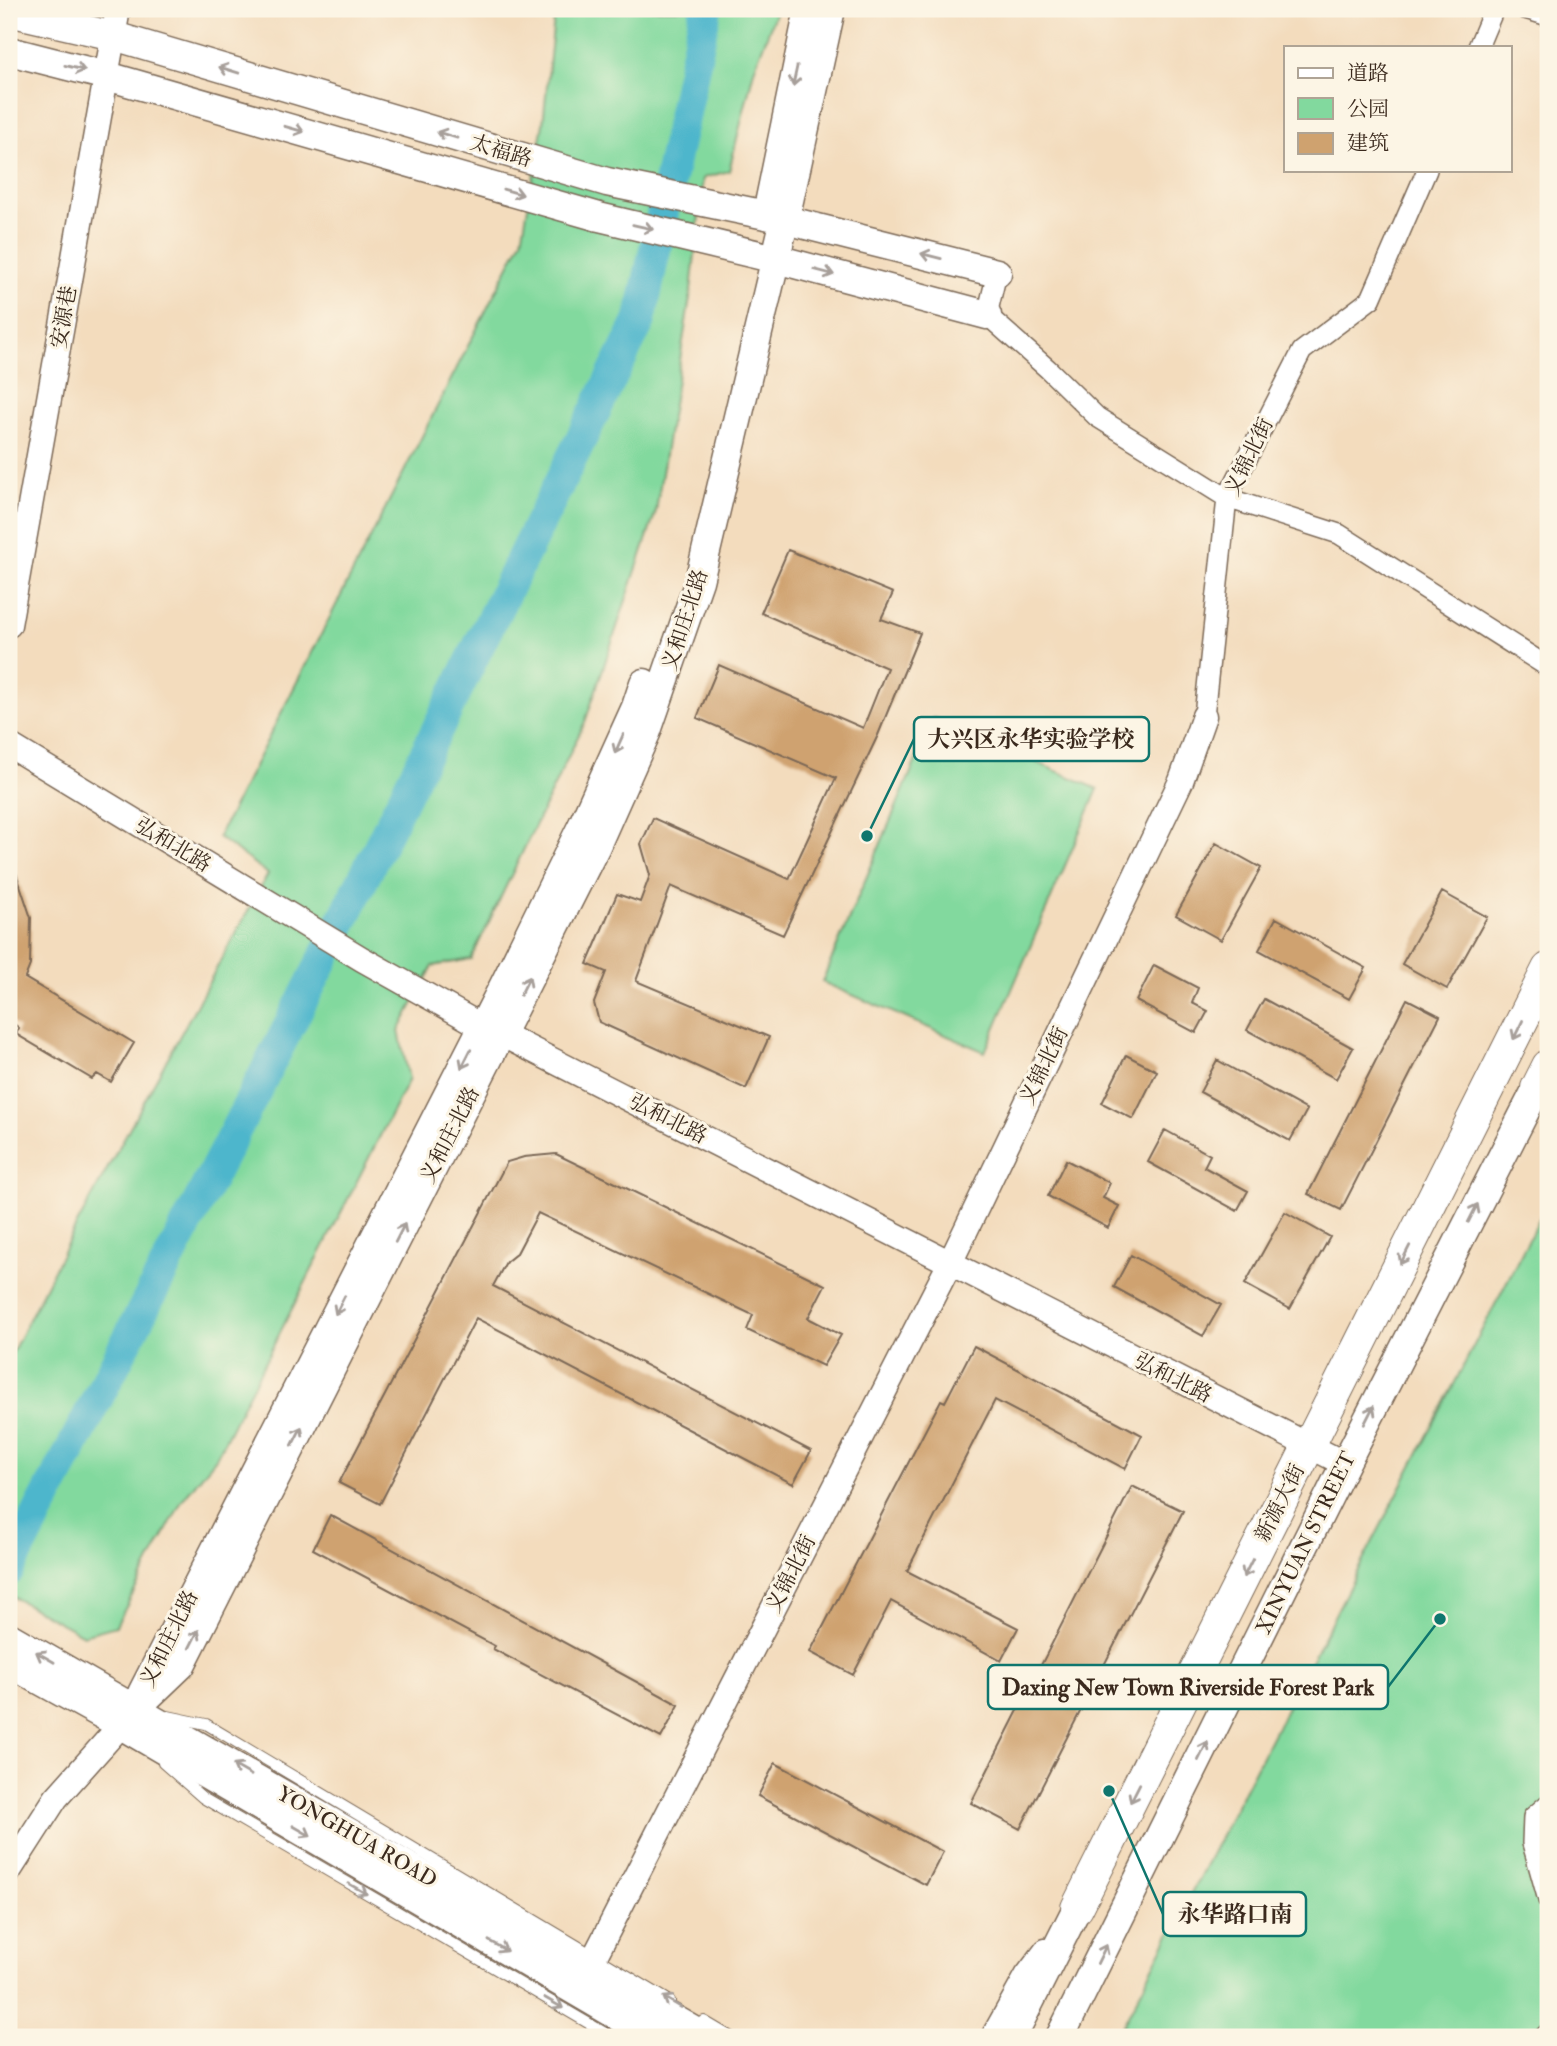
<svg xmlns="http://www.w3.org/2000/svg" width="1557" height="2046" viewBox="0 0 1557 2046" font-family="'IM FELL Double Pica','Noto Serif SC',serif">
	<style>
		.green { fill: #82d99e; stroke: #5e825e; stroke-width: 2 }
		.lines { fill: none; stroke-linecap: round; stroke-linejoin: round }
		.river { stroke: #4eb6cc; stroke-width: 32 }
		.building { fill: #cfa26f }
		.service-casing { stroke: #7b6856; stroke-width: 12 }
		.minor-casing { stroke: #7b6856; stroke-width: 22 }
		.tertiary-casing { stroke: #7b6856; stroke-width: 27 }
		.secondary-casing { stroke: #7b6856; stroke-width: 31 }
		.primary-casing { stroke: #7b6856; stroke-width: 34 }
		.service { stroke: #fff; stroke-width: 10 }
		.minor { stroke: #fff; stroke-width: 19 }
		.tertiary { stroke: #fff; stroke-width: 24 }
		.secondary { stroke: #fff; stroke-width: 28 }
		.primary { stroke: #fff; stroke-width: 32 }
		.oneway { stroke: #a79f9a }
		.labels { text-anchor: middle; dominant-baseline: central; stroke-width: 6; stroke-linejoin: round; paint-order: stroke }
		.street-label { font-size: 21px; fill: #3b2a1e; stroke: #fcf5e5 }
		.leader { fill: none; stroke: #0f766e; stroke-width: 2.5 }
		.callout-dot { fill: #0f766e; stroke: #fcf5e5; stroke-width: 2.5 }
		.callout { fill: #fcf5e5; stroke: #0f766e; stroke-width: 2.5 }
		.callout-label { font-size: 23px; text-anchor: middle; font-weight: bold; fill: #3b2a1e }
	</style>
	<rect width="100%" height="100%" fill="#fcf5e5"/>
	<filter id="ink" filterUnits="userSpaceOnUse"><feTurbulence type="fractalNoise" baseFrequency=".0143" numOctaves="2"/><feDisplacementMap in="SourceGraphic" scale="14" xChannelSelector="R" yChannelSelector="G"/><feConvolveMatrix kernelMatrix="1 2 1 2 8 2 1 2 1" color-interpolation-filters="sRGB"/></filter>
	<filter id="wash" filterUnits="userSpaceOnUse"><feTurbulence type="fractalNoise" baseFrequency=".00686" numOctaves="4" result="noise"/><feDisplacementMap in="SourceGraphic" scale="28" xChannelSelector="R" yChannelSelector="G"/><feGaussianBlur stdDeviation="1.57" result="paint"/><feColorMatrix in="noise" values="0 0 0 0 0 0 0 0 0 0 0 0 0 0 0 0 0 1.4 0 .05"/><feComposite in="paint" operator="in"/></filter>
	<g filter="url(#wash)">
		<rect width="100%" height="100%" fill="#f3dcbd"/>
		<path class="green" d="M555 9H777L754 70 729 171 703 178 691 291 656 511 585 722 471 959 433 966 399 1031 409 1079 216 1458 183 1499 116 1626 83 1635 9 1595V1359L75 1228 268 874 218 837 522 240 543 124Z
			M934 718 1098 789 985 1052 822 982Z
			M1548 1202V2037H1117Z"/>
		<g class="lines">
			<path class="river" d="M9 1570 321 964 640 320 706 9"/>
		</g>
		<g id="blocks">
			<path class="building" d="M788 550 893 593 881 619 920 633 878 735 783 935 671 886 636 981 769 1037 746 1089 599 1022 594 1003 606 972 587 964 617 894 640 902 650 875 641 844 653 818 789 879 836 778 697 718 719 665 863 728 887 668 761 613Z
				M1216 843 1261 868 1221 940 1176 915Z
				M11 858 31 918 30 965 25 978 134 1043 111 1082 97 1074 92 1079 16 1034 19 1028 9 1020V859Z
				M1442 892 1487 917 1447 989 1402 964Z
				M1276 918 1366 968 1349 999 1259 950Z
				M1154 965 1198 988 1192 1003 1208 1011 1196 1033 1136 1001Z
				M1264 999 1353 1048 1336 1079 1247 1030Z
				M1407 999 1440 1016 1341 1210 1308 1194Z
				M1126 1055 1157 1071 1133 1119 1102 1103Z
				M1217 1060 1307 1110 1290 1141 1200 1092Z
				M1165 1130 1210 1155 1204 1167 1248 1191 1237 1211 1148 1162Z
				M556 1154 825 1285 808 1318 841 1335 823 1366 747 1330 753 1315 538 1213 517 1253 506 1262 493 1286 811 1451 793 1484 476 1318 380 1504 339 1483 507 1162 524 1157Z
				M1066 1160 1110 1183 1103 1198 1119 1206 1108 1228 1048 1196Z
				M1285 1212 1330 1237 1290 1309 1245 1284Z
				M1131 1255 1221 1305 1203 1336 1114 1287Z
				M974 1346 1142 1435 1125 1469 995 1400 907 1571 1018 1628 1001 1661 891 1601 853 1675 810 1652 941 1400 945 1402Z
				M1132 1486 1183 1511 1020 1829 971 1803Z
				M330 1515 679 1705 661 1738 493 1649 495 1646 313 1549Z
				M775 1763 943 1852 926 1885 758 1796Z"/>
		</g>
	</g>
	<g filter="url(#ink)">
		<use href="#blocks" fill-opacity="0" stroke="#7b6856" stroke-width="2"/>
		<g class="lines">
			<defs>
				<path id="service" d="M168 1716 206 1724 670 2001
					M163 1763 203 1798 612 2037
					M704 2021 731 2037"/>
				<path id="minor" d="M1525 9 1548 16
					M1478 47 1494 9
					M997 273 987 315 1048 369 1097 417 1227 498 1339 534 1548 667
					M1204 716 1227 498 1302 351 1371 299 1427 170
					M1548 1804 1533 1817 1532 1843 1548 1900
					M1544 2037 1548 2033"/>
				<path id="tertiary" d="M9 625 118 9
					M9 745 362 959 483 1027 501 1034 1345 1464
					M9 1871 56 1798 121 1725
					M595 1956 950 1263 1181 781 1204 716
					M993 2037 1027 1976 1046 1951"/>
				<path id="secondary" d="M9 12 114 36 607 182 766 215 997 273
					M9 51 107 76 599 217 776 259 987 315
					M769 204 809 9
					M9 1637 705 2037
					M9 1663 121 1725 654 2037
					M142 1693 504 985 583 824 636 707 644 683
					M121 1725 135 1709 181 1665 595 848 647 731 699 581 785 219 831 9
					M1012 2037 1077 1908
					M1060 2037 1345 1464 1537 1088"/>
				<path id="primary" d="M1537 1088 1548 1066
					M1077 1908 1548 969"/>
			</defs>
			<use href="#service" class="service-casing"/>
			<use href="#minor" class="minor-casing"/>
			<use href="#tertiary" class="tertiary-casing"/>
			<use href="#secondary" class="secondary-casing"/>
			<use href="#primary" class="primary-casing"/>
			<use href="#service" class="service"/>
			<use href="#minor" class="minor"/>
			<use href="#tertiary" class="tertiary"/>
			<use href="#secondary" class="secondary"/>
			<use href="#primary" class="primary"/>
		</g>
		<defs><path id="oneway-shaft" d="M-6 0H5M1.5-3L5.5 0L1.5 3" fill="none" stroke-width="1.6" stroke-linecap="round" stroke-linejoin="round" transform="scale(1.75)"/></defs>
		<g class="oneway">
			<use href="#oneway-shaft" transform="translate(75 68) rotate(14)"/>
			<use href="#oneway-shaft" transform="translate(229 70) rotate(-163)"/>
			<use href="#oneway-shaft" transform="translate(795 76) rotate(102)"/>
			<use href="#oneway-shaft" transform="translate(294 129) rotate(16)"/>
			<use href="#oneway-shaft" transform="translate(447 135) rotate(-163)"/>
			<use href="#oneway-shaft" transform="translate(513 192) rotate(16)"/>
			<use href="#oneway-shaft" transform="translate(643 227) rotate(13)"/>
			<use href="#oneway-shaft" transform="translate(931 256) rotate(-166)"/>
			<use href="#oneway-shaft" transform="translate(824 272) rotate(15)"/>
			<use href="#oneway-shaft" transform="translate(619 744) rotate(114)"/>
			<use href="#oneway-shaft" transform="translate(525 986) rotate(-63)"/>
			<use href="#oneway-shaft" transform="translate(1518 1030) rotate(116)"/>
			<use href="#oneway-shaft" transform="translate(466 1059) rotate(117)"/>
			<use href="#oneway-shaft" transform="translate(1473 1213) rotate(-63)"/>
			<use href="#oneway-shaft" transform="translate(400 1233) rotate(-63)"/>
			<use href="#oneway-shaft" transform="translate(1405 1255) rotate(117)"/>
			<use href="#oneway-shaft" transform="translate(340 1305) rotate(117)"/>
			<use href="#oneway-shaft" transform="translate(1369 1415) rotate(-63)"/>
			<use href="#oneway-shaft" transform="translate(297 1436) rotate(-63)"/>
			<use href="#oneway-shaft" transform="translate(1248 1568) rotate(117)"/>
			<use href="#oneway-shaft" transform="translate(194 1639) rotate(-63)"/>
			<use href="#oneway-shaft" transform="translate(45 1657) rotate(-150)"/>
			<use href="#oneway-shaft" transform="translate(1203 1751) rotate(-64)"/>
			<use href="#oneway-shaft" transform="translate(242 1770) rotate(-150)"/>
			<use href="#oneway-shaft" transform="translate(1135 1793) rotate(117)"/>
			<use href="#oneway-shaft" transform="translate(302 1831) rotate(30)"/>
			<use href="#oneway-shaft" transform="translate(358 1889) rotate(30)"/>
			<use href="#oneway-shaft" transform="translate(498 1946) rotate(30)"/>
			<use href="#oneway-shaft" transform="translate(1102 1954) rotate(-64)"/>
			<use href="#oneway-shaft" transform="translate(672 2002) rotate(-149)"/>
			<use href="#oneway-shaft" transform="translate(554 2003) rotate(30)"/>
		</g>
	</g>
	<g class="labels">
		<g class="street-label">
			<text transform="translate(501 151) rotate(17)">太福路</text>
			<text transform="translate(64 317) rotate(-80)">安源巷</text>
			<text transform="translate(1249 457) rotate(-64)">义锦北街</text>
			<text transform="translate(685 620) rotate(-72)">义和庄北路</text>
			<text transform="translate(173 845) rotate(31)">弘和北路</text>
			<text transform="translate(1044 1066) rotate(-64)">义锦北街</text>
			<text transform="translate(668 1119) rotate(27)">弘和北路</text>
			<text transform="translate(450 1135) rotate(-63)">义和庄北路</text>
			<text transform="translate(1173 1378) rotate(27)">弘和北路</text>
			<text transform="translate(1280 1503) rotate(-63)">新源大街</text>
			<text transform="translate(1306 1543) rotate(-64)">XINYUAN STREET</text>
			<text transform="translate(791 1574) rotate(-63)">义锦北街</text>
			<text transform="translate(169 1639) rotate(-64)">义和庄北路</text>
			<text transform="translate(357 1837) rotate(30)">YONGHUA ROAD</text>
		</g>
	</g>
	<path class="leader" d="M867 836L914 739M1440 1619L1388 1687M1109 1791L1163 1914"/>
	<g class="callout-dot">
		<circle cx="867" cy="836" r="7"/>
		<circle cx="1440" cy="1619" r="7"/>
		<circle cx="1109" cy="1791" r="7"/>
	</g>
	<g class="callout">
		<rect x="914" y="717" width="235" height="44" rx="7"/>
		<rect x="988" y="1665" width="400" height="44" rx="7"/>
		<rect x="1163" y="1892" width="143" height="44" rx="7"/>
	</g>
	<g class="callout-label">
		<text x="1031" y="747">大兴区永华实验学校</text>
		<text x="1188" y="1695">Daxing New Town Riverside Forest Park</text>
		<text x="1235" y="1922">永华路口南</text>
	</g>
	<rect width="1557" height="2046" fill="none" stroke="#fcf5e5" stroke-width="35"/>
	<rect x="1284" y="46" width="228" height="126" fill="#fcf5e5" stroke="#afa495" stroke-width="2"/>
	<rect x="1298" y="68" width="35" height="10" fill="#ffffff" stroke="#afa495" stroke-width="2"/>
	<text x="1347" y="80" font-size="21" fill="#3b2a1e">道路</text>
	<rect x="1298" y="98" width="35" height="21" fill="#82d99e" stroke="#afa495" stroke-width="2"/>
	<text x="1347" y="116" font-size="21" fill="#3b2a1e">公园</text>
	<rect x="1298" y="133" width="35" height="21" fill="#cfa26f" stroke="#afa495" stroke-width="2"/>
	<text x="1347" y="150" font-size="21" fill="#3b2a1e">建筑</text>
</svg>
